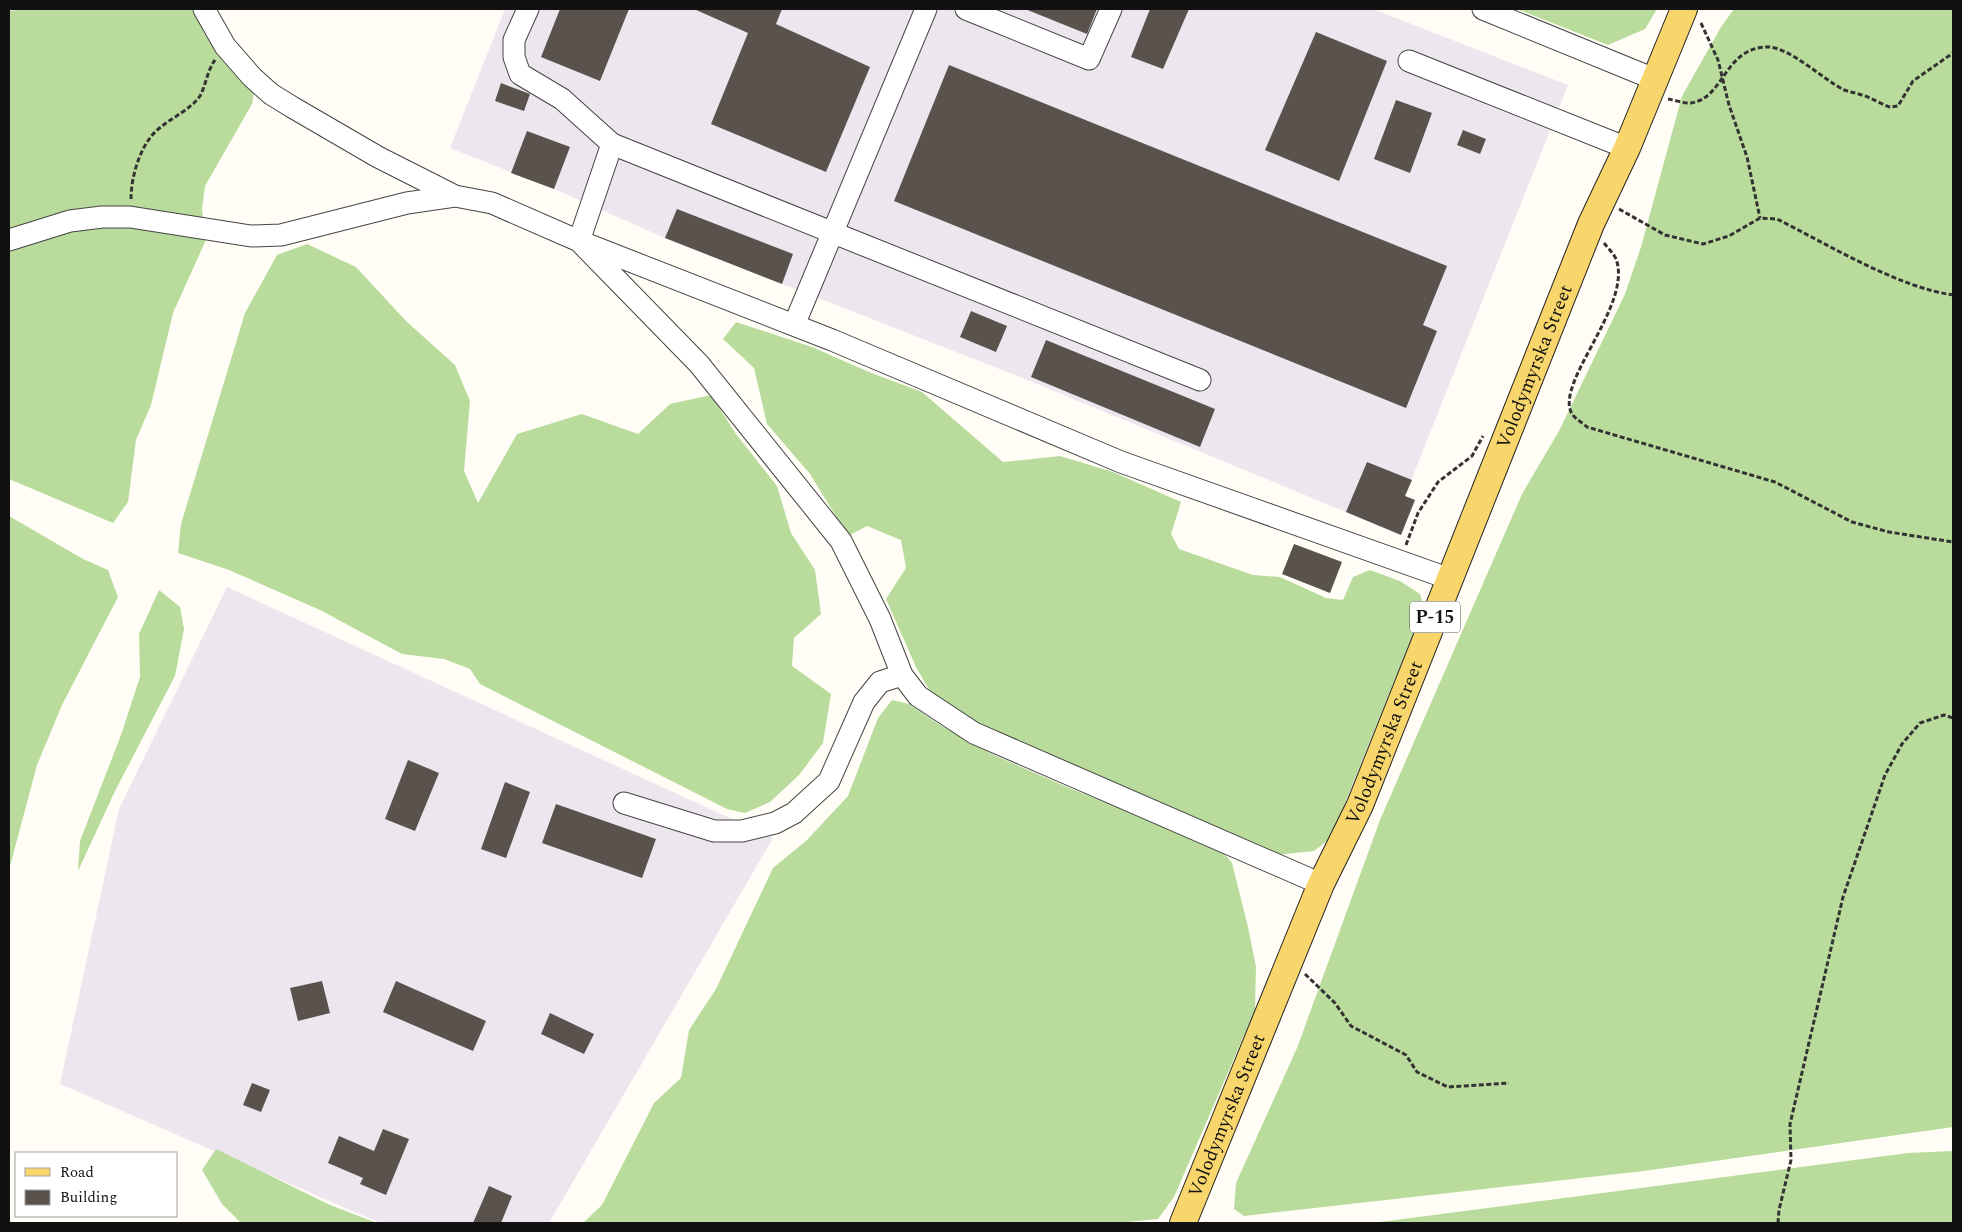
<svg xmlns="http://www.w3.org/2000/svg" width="1962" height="1232" viewBox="0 0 1962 1232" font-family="Spectral,serif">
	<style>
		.industrial { fill: #eee6ef }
		.forest { fill: #b9dc9c }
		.building { fill: #5a524d }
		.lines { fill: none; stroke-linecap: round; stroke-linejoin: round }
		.minor-casing { stroke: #444; stroke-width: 23 }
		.major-casing { stroke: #222; stroke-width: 28 }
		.path { stroke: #333; stroke-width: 3; stroke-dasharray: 5 2.5; stroke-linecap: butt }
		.minor { stroke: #fff; stroke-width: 21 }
		.major { stroke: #f9d66b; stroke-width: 26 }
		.labels { text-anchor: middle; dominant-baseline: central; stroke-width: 5; stroke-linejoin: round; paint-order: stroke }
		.shield { fill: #fff; stroke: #585858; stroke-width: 1 }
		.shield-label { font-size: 18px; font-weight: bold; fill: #111 }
		.street-label { font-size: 19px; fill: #111; stroke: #fff }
	</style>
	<rect width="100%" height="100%" fill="#fffdf5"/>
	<path class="industrial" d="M505 9H1373L1568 85 1405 496 1415 500 1401 535 1030 381 665 238 554 189 450 148Z
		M227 587 773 838 549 1223H380L60 1084 119 809Z"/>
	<path class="forest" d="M24 9H200L255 87 252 104 205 186 202 209 205 242 173 313 151 405 136 440 128 502 113 523 9 479V11Z
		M1517 9H1657L1645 29 1608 45Z
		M1734 9H1953V1127L1644 1171 1244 1216 1234 1209 1236 1183 1297 1048 1380 820 1522 494 1559 431 1625 294 1641 247 1682 96 1721 27Z
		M307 244 356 267 406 321 455 365 470 401 464 471 478 503 517 434 582 414 638 434 670 404 711 395 736 434 777 486 791 533 815 570 821 614 794 638 792 666 831 694 823 743 799 775 770 802 745 813 727 809 480 684 470 669 444 659 402 654 320 610 229 570 178 553 181 524 245 313 277 255Z
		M736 322 812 347 869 372 922 392 1003 462 1060 456 1113 472 1181 502 1171 534 1179 549 1253 575 1280 577 1326 598 1343 600 1353 577 1370 570 1400 581 1420 594 1424 607 1331 838 1314 851 1276 855 970 722 935 700 916 667 886 599 906 568 901 540 867 526 848 536 810 474 767 424 754 368 723 339Z
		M9 516 83 559 108 570 118 597 62 705 37 765 9 870Z
		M159 590 180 607 184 629 175 676 115 791 78 871 80 841 121 735 140 677 139 634Z
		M892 700 909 704 940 725 994 755 1074 790 1218 846 1232 863 1248 927 1256 967 1255 1010 1174 1197 1158 1219 1115 1223H583L602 1205 654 1103 681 1078 689 1030 716 989 773 868 807 840 848 796 878 718Z
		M216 1149 330 1205 377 1223H241L222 1204 202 1170Z
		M1953 1151V1223H1372L1908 1153Z"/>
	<path class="building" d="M560 9H629L600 81 541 57Z
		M694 9H782L776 24 870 67 826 172 711 124 748 33Z
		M1025 9H1097L1087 34Z
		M1150 9H1189L1163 69 1131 57Z
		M1316 32 1387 61 1339 181 1265 150Z
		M949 65 1447 266 1423 325 1437 331 1406 408 894 201Z
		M501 83 530 94 524 111 495 101Z
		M1396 100 1432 113 1410 173 1374 159Z
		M1463 130 1486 139 1480 154 1457 145Z
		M527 131 570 147 554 189 511 173Z
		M677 209 793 254 782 284 665 238Z
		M971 311 1007 326 996 352 960 337Z
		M1046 340 1215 409 1200 447 1031 377Z
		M1367 462 1412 480 1405 496 1415 500 1401 535 1346 512Z
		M1294 544 1342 562 1330 593 1282 574Z
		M408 760 439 773 415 831 385 819Z
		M505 782 530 792 506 858 481 849Z
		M556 804 656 839 642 878 542 843Z
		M322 981 330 1013 298 1021 290 988Z
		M396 981 486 1021 473 1051 383 1012Z
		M550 1013 594 1034 584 1054 541 1034Z
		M252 1083 270 1090 261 1112 243 1105Z
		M383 1129 409 1139 386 1195 360 1184 363 1178 328 1163 339 1136 374 1151Z
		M489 1186 512 1196 501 1223H473Z"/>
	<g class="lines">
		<defs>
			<path id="minor" d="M204 9 225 46 252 77 271 94 292 107 378 157 455 196 492 203 579 241 699 364 841 541 880 619 902 675 918 696 974 733 1321 884
				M528 9 514 40V57L520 74 562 99 612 144 1200 380
				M966 9 1089 59 1111 9
				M1483 9 1654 79
				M1409 61 1627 148
				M612 144 579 241 832 340 1121 462 1450 579
				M9 240 70 221 102 217H130L251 236 281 235 407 203 455 196
				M794 325 926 9
				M624 803 714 831H742L775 823 794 813 829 781 864 702 880 682 902 675"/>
			<g id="major">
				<path id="s1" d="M1183 1223 1321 884 1360 805 1591 224 1627 148 1684 9"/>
			</g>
		</defs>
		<use href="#minor" class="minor-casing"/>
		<use href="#major" class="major-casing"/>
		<path class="path" d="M1701 23 1718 60 1729 105 1747 157 1760 218
			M1668 99C1675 100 1685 104 1691 103 1725 98 1724 47 1768 47 1789 47 1823 79 1844 90 1850 92 1856 93 1862 95 1872 98 1881 104 1890 107L1898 106 1913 81 1953 53
			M131 199C131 176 141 141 161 127 173 117 191 109 200 96 206 85 207 71 215 60
			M1619 209 1665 235 1703 244 1729 236 1760 218 1777 219C1829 245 1897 287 1953 295
			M1604 243C1608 248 1616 256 1617 262 1630 308 1554 384 1572 414 1575 419 1583 423 1587 427L1775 482 1852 522 1889 532 1953 542
			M1406 545 1418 513 1438 482 1472 456 1483 436
			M1305 974 1335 1003 1351 1026 1406 1055 1417 1072 1448 1087 1509 1083
			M1778 1223 1779 1210 1791 1160 1790 1124 1843 897 1885 775 1902 744 1920 723 1944 715 1953 718"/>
		<use href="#minor" class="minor"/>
		<use href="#major" class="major"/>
	</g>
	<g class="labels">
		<rect class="shield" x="1410" y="601.5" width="50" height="31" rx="4"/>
		<g class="shield-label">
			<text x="1435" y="617">Р-15</text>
		</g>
		<g class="street-label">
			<text stroke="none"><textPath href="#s1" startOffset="926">Volodymyrska Street</textPath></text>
			<text stroke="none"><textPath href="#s1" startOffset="521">Volodymyrska Street</textPath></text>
			<text stroke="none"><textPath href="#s1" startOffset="116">Volodymyrska Street</textPath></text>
		</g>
	</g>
	<rect width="1962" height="1232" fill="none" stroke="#111111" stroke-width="20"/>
	<rect x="15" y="1152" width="162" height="65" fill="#ffffff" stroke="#a0a0a0"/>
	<rect x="25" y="1168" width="25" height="8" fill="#f9d66b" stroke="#a0a0a0"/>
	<text x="60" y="1177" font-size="15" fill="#111111">Road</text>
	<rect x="25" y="1190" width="25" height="15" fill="#5a524d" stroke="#a0a0a0"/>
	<text x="60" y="1202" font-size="15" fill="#111111">Building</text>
</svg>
